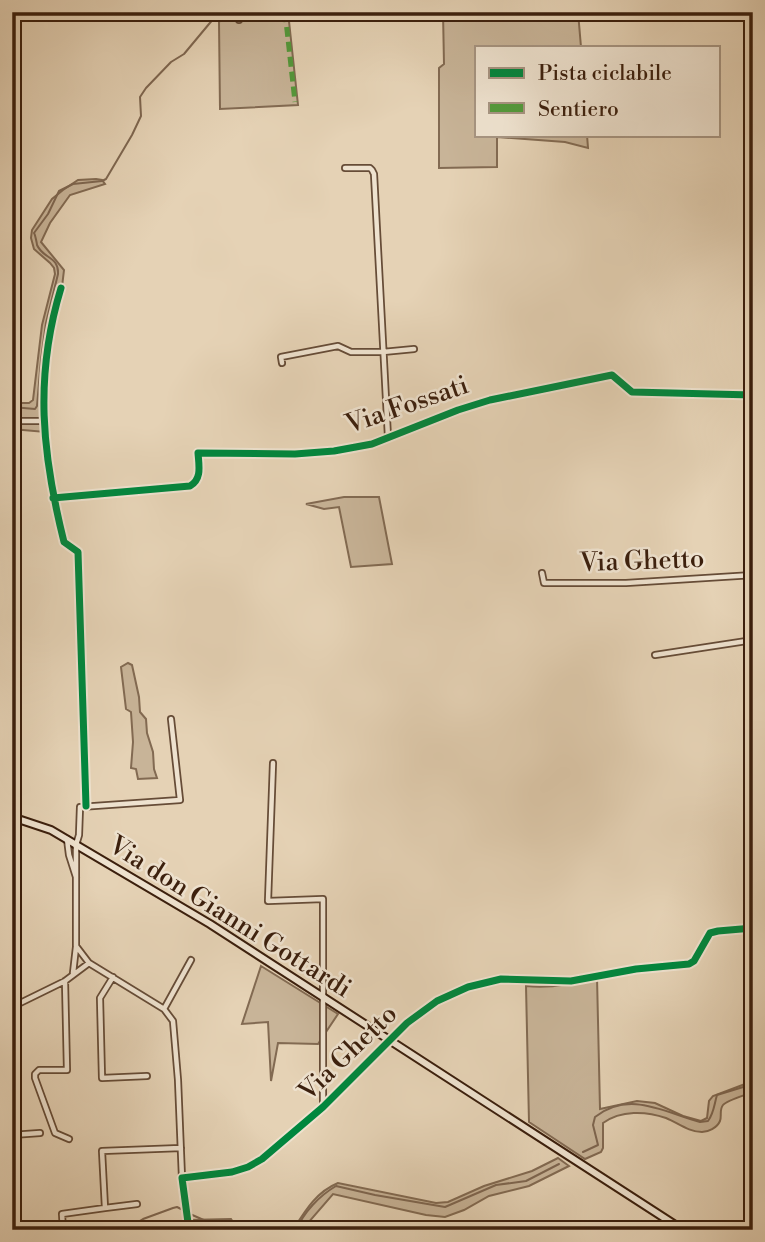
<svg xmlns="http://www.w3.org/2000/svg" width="765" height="1242" viewBox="0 0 765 1242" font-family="'Libre Bodoni',serif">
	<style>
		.green { fill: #c8b498; stroke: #826a52; stroke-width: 2 }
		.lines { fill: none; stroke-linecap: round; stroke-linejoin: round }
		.stream { stroke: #7e6650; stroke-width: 2 }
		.minor-casing { stroke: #664c37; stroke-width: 8 }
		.secondary-casing { stroke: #3b1f0d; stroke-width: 10 }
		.minor { stroke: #eee2cf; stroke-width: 4.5 }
		.secondary { stroke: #eee2cf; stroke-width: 6 }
		.quiet { stroke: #529a3b; stroke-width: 5; stroke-dasharray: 10 5; stroke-linecap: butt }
		.cycleway-casing { stroke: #eee2cf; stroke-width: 11 }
		.cycleway { stroke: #00873e; stroke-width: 7 }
		.labels { text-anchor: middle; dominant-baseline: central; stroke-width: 5; stroke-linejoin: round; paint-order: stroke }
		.street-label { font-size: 26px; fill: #3b1f0d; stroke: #eee2cf }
	</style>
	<rect width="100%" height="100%" fill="#e5d2b5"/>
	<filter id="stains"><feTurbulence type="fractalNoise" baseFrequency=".00286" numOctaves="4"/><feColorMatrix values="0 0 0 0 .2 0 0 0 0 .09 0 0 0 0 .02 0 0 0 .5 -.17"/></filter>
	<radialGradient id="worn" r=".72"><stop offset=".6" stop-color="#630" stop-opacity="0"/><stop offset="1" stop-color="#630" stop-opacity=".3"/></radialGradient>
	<path class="green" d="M229 12H288L298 105 220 109 219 22Z
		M443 12H578L581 47H476V135H587L588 148 565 142 497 137V167L439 168V68L444 64Z
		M96 179 102 180 105 184 70 195 50 223 41 242 64 270 61 295 47 351 45 432 12 429V403H29L33 400 42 325 55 274 54 268 50 263 34 249 31 238 32 230 52 199 63 190 78 180Z
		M344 497H379L392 564 351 567 339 507 324 509 306 504Z
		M128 663 132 665 139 697 140 712 146 719 147 733 153 752 154 769 157 778 138 779 136 769 131 768 133 742 131 712 126 709 121 667Z
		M261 966 338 1014 318 1044 278 1043 271 1081 268 1022 242 1024Z
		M597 977 600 1109 637 1101 655 1103 683 1116 701 1121 707 1118 709 1101 713 1096 753 1081V1092C746 1095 727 1100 723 1105 719 1110 722 1116 720 1121 717 1128 708 1132 702 1132 689 1132 678 1123 666 1118 646 1111 621 1110 603 1123V1148L601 1152 585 1159 529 1122 526 986C550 989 574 984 597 977Z
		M558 1158 569 1166 529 1186 489 1196 464 1210 445 1217 426 1215 333 1194 307 1224V1230H293C305 1211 316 1192 338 1183L436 1203 448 1202 484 1186 532 1171Z
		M231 1219 238 1230H189L188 1220Z"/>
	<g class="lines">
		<path class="stream" d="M12 407 35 409 37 406 41 360 46 323 58 274C59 256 43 259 37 245 37 244 35 234 34 233L48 214 59 191 73 184 102 181 106 179 132 135 141 116 140 97 146 88 171 62 184 54 219 12
			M583 1152 598 1145 593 1125 595 1117C629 1090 664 1112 700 1122L708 1121C714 1113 714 1105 717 1095L753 1084
			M190 1214 206 1221 228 1223 232 1230
			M125 1230 143 1219 173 1208 177 1207 183 1210
			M296 1230C304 1212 319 1196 336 1186L375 1195 445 1207 496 1185 526 1181 559 1164"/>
		<defs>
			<path id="minor" d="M239 12V20
				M345 168H370L372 170 374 174 388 437
				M61 288C34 377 42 454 64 542L78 552 86 806
				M282 363 281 357 338 346 351 352H383L414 349
				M12 421H44
				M53 498 190 486C202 479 199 466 198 453L295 454 334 451 372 444 458 410 490 400 612 375 632 392 753 395
				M542 573 544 583H626L753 575
				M655 655 753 640
				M171 719 180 800 80 807 79 835 76 845V946L89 963 164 1009 191 960
				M273 763 268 901 323 899V1107
				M67 839 69 855 76 877
				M73 973 76 947
				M113 977 100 998 102 1078 147 1076
				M65 981 67 1070H39L35 1074V1078L55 1133 69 1139
				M12 1007 65 981 89 963
				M164 1009 173 1021 178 1080 182 1178
				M12 1135 40 1133
				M105 1208 137 1204
				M63 1230 62 1214 105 1208 102 1151 181 1148
				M189 1230 182 1178 232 1172 248 1167 262 1159 323 1107 407 1023 437 1001 468 987 501 979 571 981 636 969 689 964 694 961 710 933 718 931 753 928"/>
			<path id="secondary" d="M12 817 51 830 210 924 683 1230"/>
		</defs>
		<use href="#minor" class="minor-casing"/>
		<use href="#secondary" class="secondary-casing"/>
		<use href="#minor" class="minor"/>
		<use href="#secondary" class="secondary"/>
		<path class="quiet" d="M285 12 295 102"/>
		<defs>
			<path id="cycleway" d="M61 288C34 377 42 454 64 542L78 552 86 806
				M53 498 190 486C202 479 199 466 198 453L295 454 334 451 372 444 458 410 490 400 612 375 632 392 753 395
				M189 1230 182 1178 232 1172 248 1167 262 1159 323 1107 407 1023 437 1001 468 987 501 979 571 981 636 969 689 964 694 961 710 933 718 931 753 928"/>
		</defs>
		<use href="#cycleway" class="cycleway-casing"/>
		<use href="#cycleway" class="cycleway"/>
	</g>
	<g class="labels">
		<g class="street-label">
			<text transform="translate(407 405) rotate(-19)">Via Fossati</text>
			<text transform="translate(642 561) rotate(-2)">Via Ghetto</text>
			<text transform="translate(230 917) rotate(32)">Via don Gianni Gottardi</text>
			<text transform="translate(348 1053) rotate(-44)">Via Ghetto</text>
		</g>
	</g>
	<rect width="765" height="1242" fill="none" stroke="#e5d2b5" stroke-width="42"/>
	<rect x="14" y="14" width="737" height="1214" fill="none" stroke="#3b1f0d" stroke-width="3.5"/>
	<rect x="21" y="21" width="723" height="1200" fill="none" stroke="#3b1f0d" stroke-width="2"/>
	<rect x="475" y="46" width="245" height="91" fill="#eee2cf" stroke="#a69481" stroke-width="2"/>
	<rect x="489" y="68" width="35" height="10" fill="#00873e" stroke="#a69481" stroke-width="2"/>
	<text x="538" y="80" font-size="21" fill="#3b1f0d">Pista ciclabile</text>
	<rect x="489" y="103" width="35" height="10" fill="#529a3b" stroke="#a69481" stroke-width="2"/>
	<text x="538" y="116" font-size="21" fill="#3b1f0d">Sentiero</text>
	<rect width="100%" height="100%" filter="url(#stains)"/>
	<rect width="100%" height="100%" fill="url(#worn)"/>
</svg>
